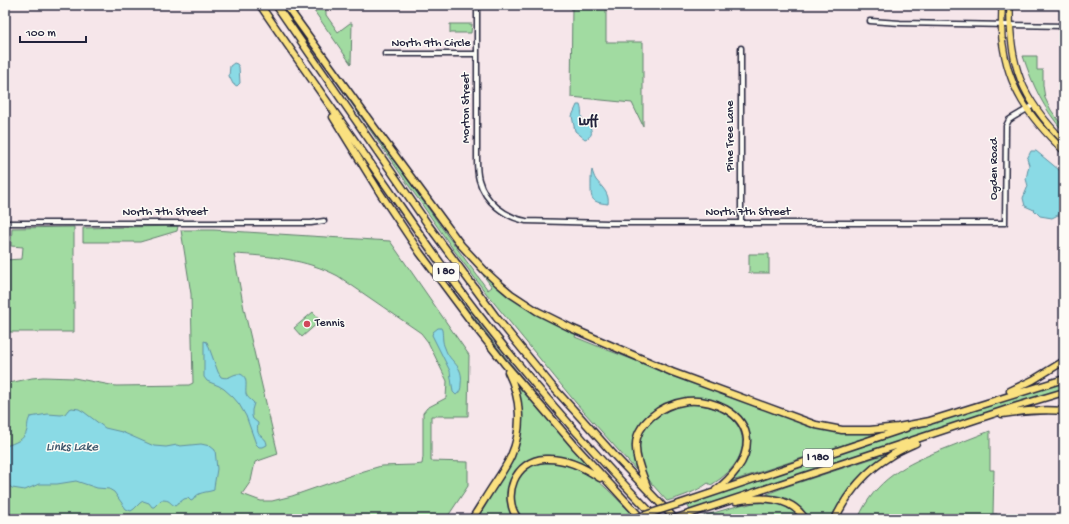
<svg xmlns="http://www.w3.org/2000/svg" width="1069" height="524" viewBox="0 0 1069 524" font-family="'Gochi Hand',sans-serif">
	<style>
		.green { fill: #a1dba1; stroke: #627e6e; fill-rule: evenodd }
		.water { fill: #8adae5; stroke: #6090a1 }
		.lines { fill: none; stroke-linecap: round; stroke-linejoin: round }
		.minor-casing { stroke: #22223b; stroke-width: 7 }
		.major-casing { stroke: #22223b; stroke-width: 8 }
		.highway-casing { stroke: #22223b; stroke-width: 9 }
		.minor { stroke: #fdfcf7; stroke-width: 4 }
		.major { stroke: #fae180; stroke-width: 5.5 }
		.highway { stroke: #fae180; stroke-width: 6 }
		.highway-bridge-casing { stroke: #22223b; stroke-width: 9; stroke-linecap: butt }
		.highway-bridge { stroke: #fae180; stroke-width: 6 }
		.poi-dot { fill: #d1495b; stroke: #fdfcf7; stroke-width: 1.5 }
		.labels { text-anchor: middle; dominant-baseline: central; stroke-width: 3; stroke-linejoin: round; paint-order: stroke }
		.shield { fill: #fdfcf7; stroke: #646373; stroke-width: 1 }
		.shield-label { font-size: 11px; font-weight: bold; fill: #22223b }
		.street-label { font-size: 12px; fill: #22223b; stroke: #fdfcf7 }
		.poi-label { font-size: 12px; fill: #22223b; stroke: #fdfcf7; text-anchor: start }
		.neighbourhood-label { font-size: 13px; font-weight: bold; fill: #22223b; stroke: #fdfcf7 }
		.water-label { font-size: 13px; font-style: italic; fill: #41596e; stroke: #fdfcf7 }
	</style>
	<rect width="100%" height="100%" fill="#f6e6ea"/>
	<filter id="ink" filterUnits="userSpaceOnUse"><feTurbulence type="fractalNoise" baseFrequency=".025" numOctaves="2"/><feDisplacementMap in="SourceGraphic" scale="8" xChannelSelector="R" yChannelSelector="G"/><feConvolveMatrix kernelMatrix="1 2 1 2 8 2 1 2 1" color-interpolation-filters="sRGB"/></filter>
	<g filter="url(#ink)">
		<path class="green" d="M310 5H317L320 9 326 11V15L338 32 350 23H352L351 64Z
			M572 5H606V42H643V126L632 103 571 97Z
			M450 24H472L471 33H450Z
			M304 33 447 235 488 290 492 287 483 275 485 274 526 307 549 321 576 334 575 337 602 348 804 424 878 432 879 433 723 484 747 454 744 425C738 420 723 405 716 402 690 390 647 404 636 430 630 443 633 457 636 470L576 403 486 293 453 249 303 34Z
			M1023 56H1037V70H1043V85L1045 98 1051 110 1064 128V132C1043 108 1033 86 1023 56Z
			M178 226 177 231 140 242H83V228Z
			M74 227V332H5V260L22 259 23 247 11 246 12 228Z
			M181 230H214L390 241 469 355 468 416H431V461L468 462V486L446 519H5V384L32 378 43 377 74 378 116 386 189 385 193 383 191 294ZM234 254C269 256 306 259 338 276L421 333 428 342 447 381 446 398 427 408 423 413V457L422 464 414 465 381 466 364 471 292 496 272 501H261L242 494 251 481 255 462 278 454 244 309Z
			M419 245C488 338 560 427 640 511H637L581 451 465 312 418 246Z
			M749 254H769V273H749Z
			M313 312 320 321 302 337 294 328Z
			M1064 382V389L994 411 690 510 688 506H685L684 505 899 434Z
			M516 384 588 466V467C564 451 523 451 511 481 505 494 508 507 515 519H473L505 469 518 434Z
			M689 404C747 406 763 454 711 485L708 483C696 492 681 497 667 501L652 484 645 474 642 466 637 446 639 437 646 425 653 419 663 412 675 407Z
			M990 431V470H994L993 514H997V519H858C875 479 906 464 944 449 959 443 975 437 990 431Z
			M892 452 878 462 833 519H808L775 498 767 496V494L785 487Z
			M544 462C586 462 604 486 631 513L612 519H521C507 501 512 473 535 464 537 463 541 462 544 462Z
			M753 503C773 502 786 502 801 519H694L703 516 744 504 746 505Z"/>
		<path class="water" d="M234 63 237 64 239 67 240 83 237 86 233 84 229 76 230 66Z
			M577 105H580C584 116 577 118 590 126 592 133 593 136 585 139L575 131 572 116Z
			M1031 151H1036L1064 174V216L1058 215 1052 218 1040 216 1034 210 1025 206 1023 198 1028 186 1026 179 1029 165 1027 159Z
			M592 170C593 173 594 177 596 180 602 187 610 194 608 204 590 202 591 199 591 183 591 179 591 174 592 170Z
			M438 328H441L442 330C443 336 442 342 445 348 450 364 464 364 461 384 461 389 460 392 456 395L453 392 450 371 432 335 433 332Z
			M204 341 207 342 218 372 221 377C230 380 232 373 240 374 249 376 245 388 246 394 247 398 252 400 254 403L252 410V416L253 419 258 423C255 441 266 433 267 445L263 447H259L256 444 246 416 239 404 233 397 224 389 219 386 207 381 204 377Z
			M72 408 79 409 84 412 105 428 122 432 154 446 166 447 177 445 180 446 201 444 210 446 215 450 217 469 214 487V490C206 493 198 491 193 500L191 501 188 498 184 499 175 506C168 502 171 500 161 500L154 507H152L149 503 143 501 140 503 134 509 131 511 126 509 114 492 109 489 97 488 76 481 57 484H39L25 490 12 488 8 485 5 480V468L6 464 5 447 6 446C14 443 25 440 27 430 28 425 27 423 30 417L48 414 61 415 65 414 68 410Z"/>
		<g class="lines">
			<defs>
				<path id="minor" d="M477 5V158C477 165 477 173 479 180 485 202 505 217 526 221L608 223H1005L1006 126 1009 120 1012 118 1034 105
					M870 21 900 23 1064 26
					M385 54H477
					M5 223H311L324 221
					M741 223V48"/>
				<path id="major" d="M1002 5C1002 16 1001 28 1002 39 1008 89 1029 117 1064 151
					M1010 5C1009 65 1021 98 1064 141"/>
				<path id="highway" d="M260 5C299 62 339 118 378 174 411 221 443 269 479 315 534 386 594 454 657 519
					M276 5 429 226 496 317 552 386 581 418 614 455 675 519
					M286 5 374 127 461 245 485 271 498 283 511 294 537 311 571 328 672 372 816 425 842 430H870L898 427 930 421
					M333 117 380 193 420 253 473 324 504 363 576 447 642 519
					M1010 391 1033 380 1064 361
					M1002 414C1024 411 1042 409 1064 411
					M926 422 1064 379
					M648 489C643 475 636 462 636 448 635 435 642 425 651 417 661 408 674 403 687 401 712 399 745 412 747 440 747 451 744 460 737 469 731 477 724 484 716 490
					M736 501C760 497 790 495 805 519
					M682 503 906 428
					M689 514 1014 407 1064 392
					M472 519C480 507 487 495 495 483 501 474 507 465 511 456 523 429 521 398 508 372
					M518 519C501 496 515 460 545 459 565 458 584 467 600 478
					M835 519C847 494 865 472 889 457 897 451 907 447 916 443"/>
			</defs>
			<use href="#minor" class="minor-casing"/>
			<use href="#major" class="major-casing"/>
			<use href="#highway" class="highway-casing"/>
			<use href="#minor" class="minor"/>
			<use href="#major" class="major"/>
			<use href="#highway" class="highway"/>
			<defs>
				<path id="highway-bridge" d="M633 519 682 503
					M673 519 689 514"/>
			</defs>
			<use href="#highway-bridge" class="highway-bridge-casing"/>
			<use href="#highway-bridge" class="highway-bridge"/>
		</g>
	</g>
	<circle class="poi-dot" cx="307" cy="324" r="4"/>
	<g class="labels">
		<g class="shield">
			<rect x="433" y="263" width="26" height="18" rx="3"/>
			<rect x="803" y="449" width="30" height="18" rx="3"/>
		</g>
		<g class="shield-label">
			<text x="446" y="272">I 80</text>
			<text x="818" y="458">I 180</text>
		</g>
		<g class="street-label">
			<text x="431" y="44">North 9th Circle</text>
			<text transform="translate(467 108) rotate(-90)">Morton Street</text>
			<text transform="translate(731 136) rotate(-90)">Pine Tree Lane</text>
			<text transform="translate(995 169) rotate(-90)">Ogden Road</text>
			<text x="165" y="213">North 7th Street</text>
			<text x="748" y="213">North 7th Street</text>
		</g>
		<g class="poi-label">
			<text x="315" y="324">Tennis</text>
		</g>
		<g class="neighbourhood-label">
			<text x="588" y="121">Luff</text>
		</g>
		<g class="water-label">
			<text x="72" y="447">Links Lake</text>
		</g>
	</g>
	<rect width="1069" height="524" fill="none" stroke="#fdfcf7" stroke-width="20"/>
	<rect x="10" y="10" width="1049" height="504" fill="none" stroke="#22223b" stroke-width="1.5" filter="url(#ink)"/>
	<path d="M20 36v6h66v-6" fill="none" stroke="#22223b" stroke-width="2"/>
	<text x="26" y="36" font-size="12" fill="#22223b" stroke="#fdfcf7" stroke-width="3" paint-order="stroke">100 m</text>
</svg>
